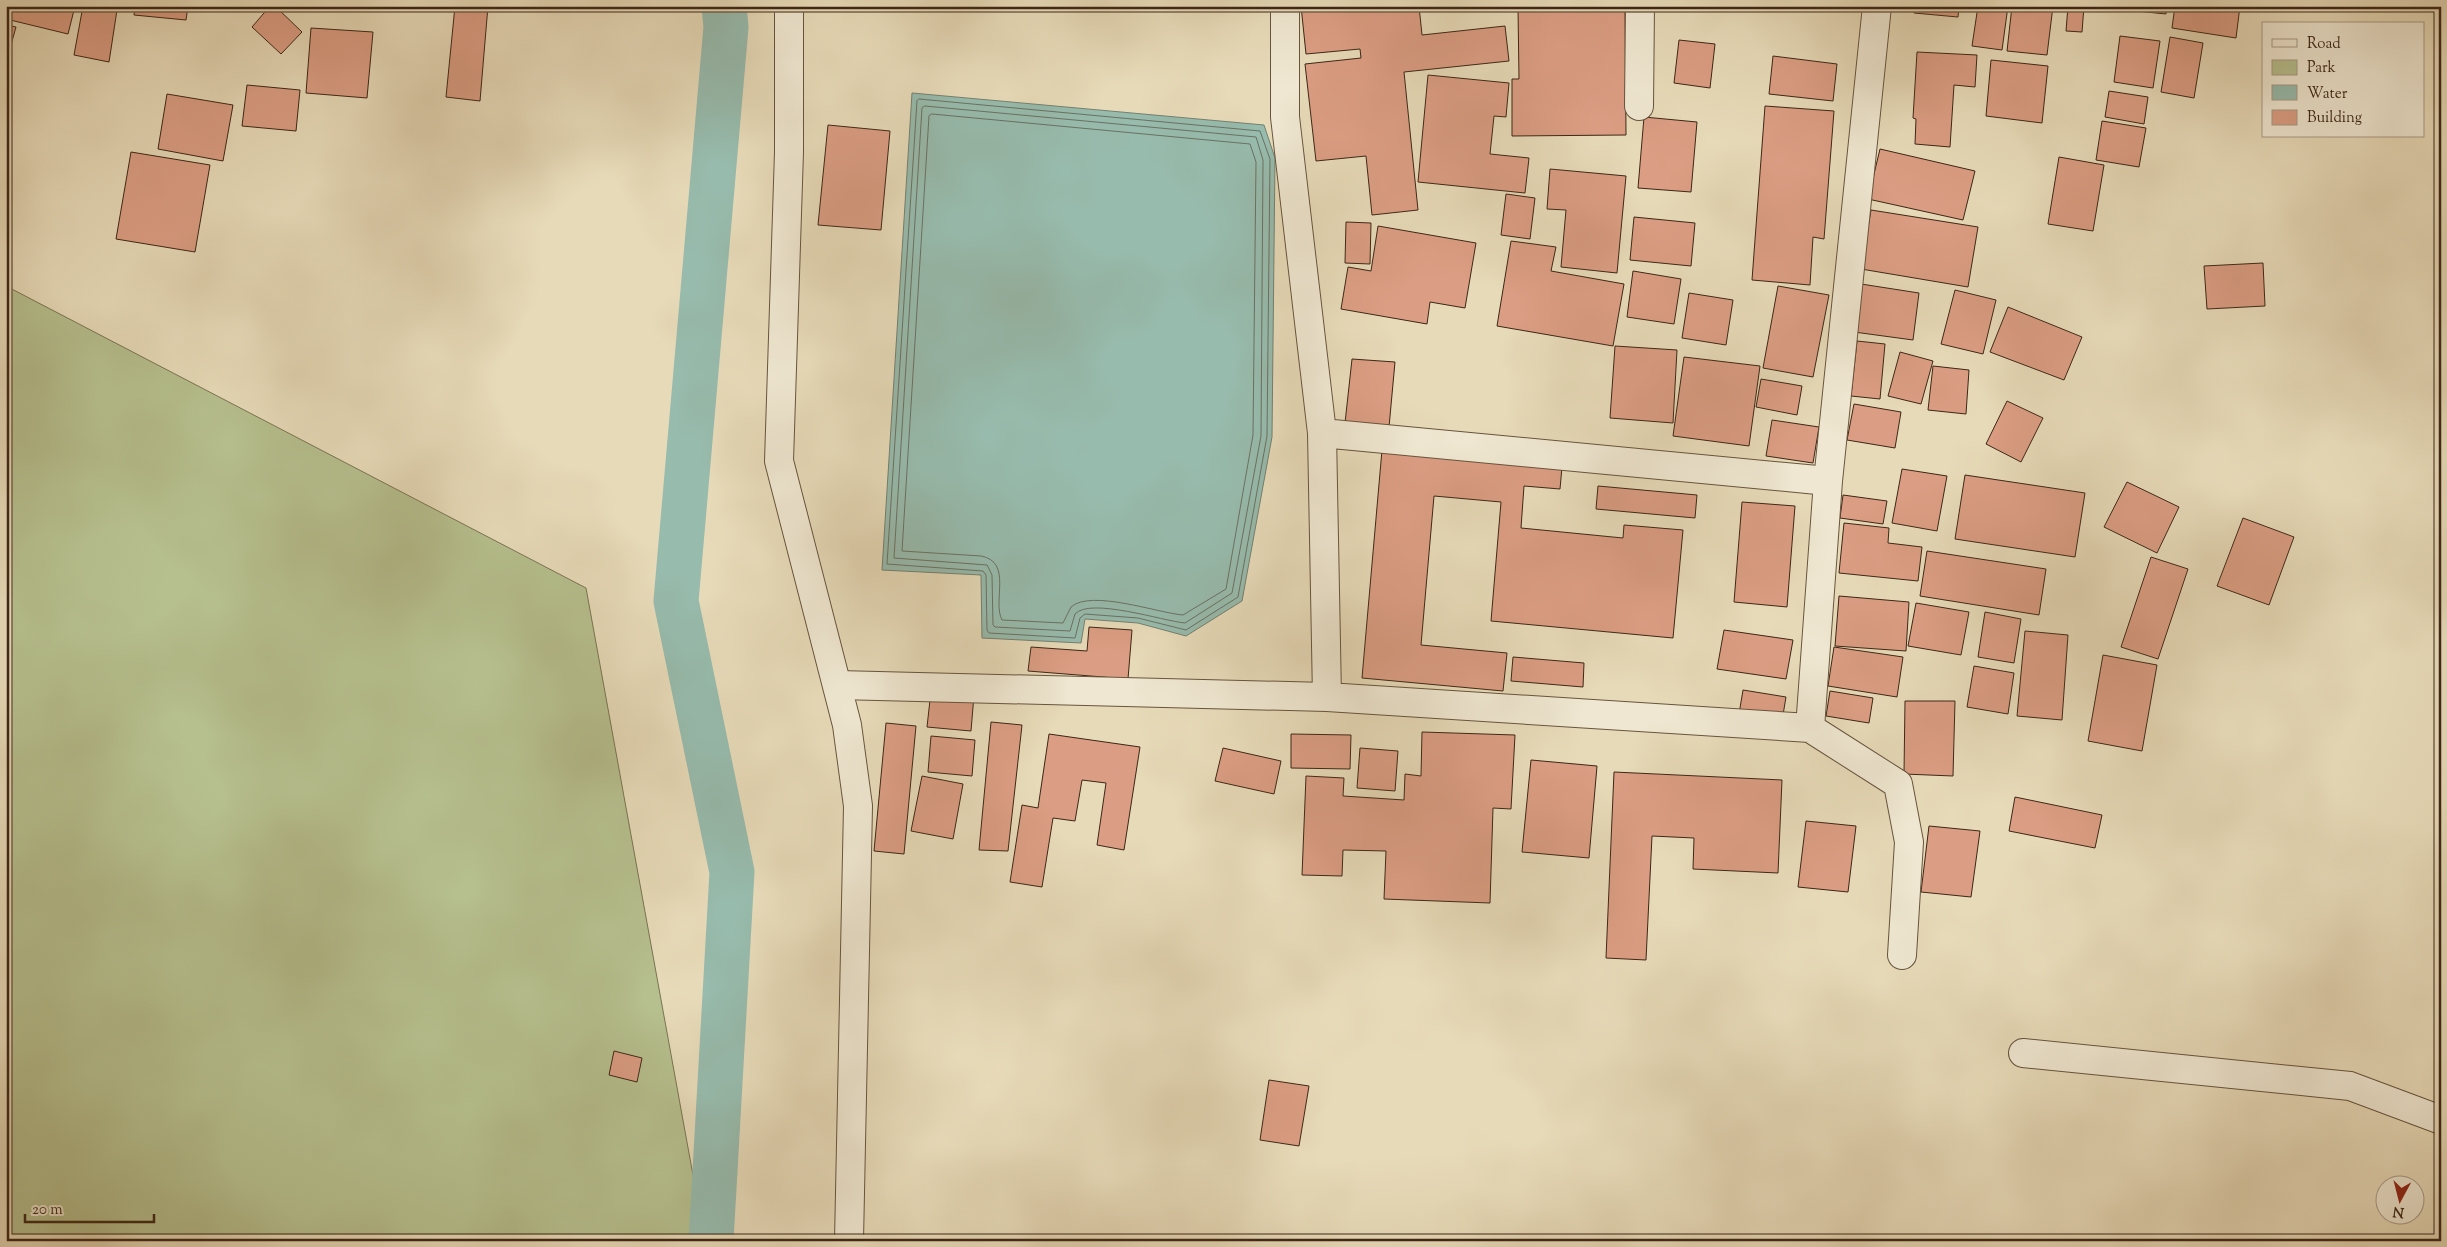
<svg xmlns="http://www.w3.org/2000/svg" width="2447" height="1247" viewBox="0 0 2447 1247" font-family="'Sorts Mill Goudy',serif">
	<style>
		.green { fill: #b6bf8e; stroke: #797352 }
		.water { fill: #97bbad; stroke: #738071 }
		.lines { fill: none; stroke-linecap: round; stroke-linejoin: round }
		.shore { stroke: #6a7162; stroke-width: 1 }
		.canal { stroke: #97bbad; stroke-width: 45 }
		.building { fill: #db9d83; stroke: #3c2716 }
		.minor-casing { stroke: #67543e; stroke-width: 30 }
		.tertiary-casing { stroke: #67543e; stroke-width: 30 }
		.minor { stroke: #efe7d1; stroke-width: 28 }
		.tertiary { stroke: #efe7d1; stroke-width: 28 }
	</style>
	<rect width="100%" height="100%" fill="#e7dab8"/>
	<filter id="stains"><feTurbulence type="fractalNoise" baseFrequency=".004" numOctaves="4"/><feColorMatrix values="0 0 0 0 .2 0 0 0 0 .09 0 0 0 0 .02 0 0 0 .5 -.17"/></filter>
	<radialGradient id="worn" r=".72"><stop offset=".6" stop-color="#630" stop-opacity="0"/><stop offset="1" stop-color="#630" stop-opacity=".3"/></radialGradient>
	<path class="green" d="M6 286 586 588 705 1241H25L6 1232Z"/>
	<path class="water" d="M912 93 1264 125 1275 158 1272 437 1242 601 1186 636 1138 623 1085 619 1081 643 982 638 981 575 882 570Z"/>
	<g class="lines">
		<path class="shore" d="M919 99 1260 131 1270 159 1267 436 1238 597 1186 630 1138 618 1085 614 1080 618 1075 638 989 633 987 630 986 575 983 571 887 564 917 101Z
			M925 106 1256 137 1263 160 1261 436 1232 593 1185 623C1163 621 1090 597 1075 614L1070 631 995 627 993 625 992 575 987 565 894 558 922 108Z
			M932 114 1250 144 1256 162 1253 435 1226 589 1183 615C1158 613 1091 589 1071 607L1063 623 1002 620C992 601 1013 562 981 556L902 551 929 116Z"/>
		<path class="canal" d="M711 1241 732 872 676 601 726 27 724 6"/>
	</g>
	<path class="building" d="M6 6H75L68 34 6 19Z
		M83 6 117 10 109 62 74 55Z
		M135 6H188L186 20 134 15Z
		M270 6H275L302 32 281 54 252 27Z
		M455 6H488L480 101 446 97Z
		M1301 6H1419L1422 35 1505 26 1509 61 1404 72 1418 210 1372 215 1366 156 1316 161 1305 64 1361 58 1360 49 1306 54Z
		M1915 6H1959L1958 17 1914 13Z
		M1978 6H2008L2002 50 1972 46Z
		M2012 6H2053L2047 55 2007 51Z
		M2068 6H2084L2082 32 2066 31Z
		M2087 6H2167L2166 14Z
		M2175 6H2240L2236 38 2172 28Z
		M1625 7 1626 135 1512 136V79H1519L1518 8Z
		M6 25 16 27 9 52 6 51Z
		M311 28 373 32 367 98 306 93Z
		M2120 36 2160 41 2153 88 2114 82Z
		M2170 37 2203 43 2194 98 2161 92Z
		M1679 40 1715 44 1710 88 1674 83Z
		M1917 52 1977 55 1975 87 1954 85 1950 147 1915 144 1916 119 1913 118Z
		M1773 56 1837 64 1833 101 1769 94Z
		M1991 60 2048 66 2042 123 1986 116Z
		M1428 75 1509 83 1506 117 1494 116 1490 154 1529 158 1525 193 1418 182Z
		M247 85 300 90 296 131 242 126Z
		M2109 91 2148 97 2144 124 2105 117Z
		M167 94 233 105 223 161 158 149Z
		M1765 106 1834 111 1824 239 1813 237 1810 285 1752 280Z
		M1644 117 1697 122 1691 192 1638 188Z
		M2102 121 2146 128 2139 167 2096 160Z
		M828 125 890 131 881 230 818 225Z
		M1880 149 1975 171 1963 220 1868 199Z
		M131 152 210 165 195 252 116 239Z
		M2059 157 2104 165 2093 231 2048 224Z
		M1550 169 1626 176 1617 273 1561 267 1566 210 1547 209Z
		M1506 194 1535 198 1530 239 1501 235Z
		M1871 210 1978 227 1968 287 1861 269Z
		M1634 217 1695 223 1691 266 1630 260Z
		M1346 222 1371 223 1370 264 1345 263Z
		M1378 226 1476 243 1465 308 1430 302 1427 324 1341 309 1348 267 1371 271Z
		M1511 241 1556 247 1551 271 1624 284 1613 346 1497 326Z
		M2263 263 2265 306 2207 309 2204 266Z
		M1633 271 1681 279 1674 324 1627 317Z
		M1861 284 1919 293 1913 340 1854 332Z
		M1778 286 1829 295 1813 377 1763 368Z
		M1955 290 1996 300 1983 354 1941 344Z
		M1689 293 1733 300 1726 345 1682 338Z
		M2008 307 2082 337 2064 380 1990 352Z
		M1857 341 1885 344 1880 399 1851 396Z
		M1615 346 1677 350 1673 423 1610 418Z
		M1900 352 1933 361 1921 404 1888 396Z
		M1684 357 1760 366 1749 446 1673 436Z
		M1352 359 1395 362 1389 427 1345 423Z
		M1933 366 1969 370 1966 414 1928 410Z
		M1761 379 1802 386 1797 415 1756 407Z
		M2007 401 2043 418 2021 462 1986 444Z
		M1854 404 1901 412 1895 448 1847 440Z
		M1772 420 1819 427 1813 463 1766 456Z
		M1382 450 1562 467 1560 489 1524 486 1521 528 1623 538 1624 525 1683 530 1673 638 1491 621 1501 502 1434 496 1421 645 1507 653 1503 691 1362 678Z
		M1902 469 1947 476 1937 531 1892 523Z
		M1965 475 2085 493 2075 557 1955 539Z
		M2127 482 2179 507 2157 553 2104 527Z
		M1598 486 1697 495 1695 518 1596 509Z
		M1843 495 1887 501 1883 524 1840 518Z
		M1742 502 1795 506 1787 607 1734 602Z
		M2243 518 2294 537 2269 605 2217 586Z
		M1844 523 1889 528 1888 543 1922 547 1918 581 1839 573Z
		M1927 551 2046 569 2039 615 1920 596Z
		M2151 557 2188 569 2158 659 2121 647Z
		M1839 596 1909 602 1906 651 1835 646Z
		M1916 603 1969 612 1961 655 1908 646Z
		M1985 612 2021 619 2014 663 1978 657Z
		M1089 627 1132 630 1128 679 1028 671 1031 647 1087 651Z
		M1724 630 1793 640 1786 679 1717 669Z
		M2025 631 2068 635 2062 720 2017 716Z
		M1834 647 1903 657 1897 697 1828 686Z
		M2103 655 2157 665 2142 751 2088 741Z
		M1513 657 1584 663 1583 687 1511 681Z
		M1974 666 2014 673 2008 714 1967 707Z
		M1743 690 1786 697 1782 721 1739 714Z
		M931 691 974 695 971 731 927 727Z
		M1830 691 1873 698 1869 723 1826 716Z
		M1905 701H1955L1953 776 1904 774Z
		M991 722 1022 725 1008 851 979 850Z
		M886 723 916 726 904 854 874 851Z
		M1422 732 1515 735 1511 809 1493 808 1490 903 1384 899 1386 851 1343 850 1342 876 1302 875 1306 776 1344 778 1343 796 1404 800 1405 774 1421 776Z
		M1049 734 1140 747 1124 850 1097 845 1106 783 1082 780 1075 821 1053 818 1042 887 1010 882 1022 805 1038 808Z
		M1291 734 1351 735 1350 769 1291 768Z
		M931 736 975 740 972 776 928 772Z
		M1223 748 1281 761 1274 794 1215 781Z
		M1360 748 1398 751 1395 791 1357 788Z
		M1531 760 1597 766 1589 858 1522 852Z
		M1614 772 1782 780 1778 873 1693 869 1694 838 1652 836 1646 960 1606 958Z
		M922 776 963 784 953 839 911 831Z
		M2015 797 2102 815 2095 848 2009 831Z
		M1806 821 1856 826 1848 892 1798 887Z
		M1929 826 1980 831 1971 897 1921 892Z
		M614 1051 642 1058 637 1082 609 1075Z
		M1269 1080 1309 1086 1299 1146 1260 1140Z"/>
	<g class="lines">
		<defs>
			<path id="minor" d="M1285 6V117L1322 433 1327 697
				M1639 106 1640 6
				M1322 433 1828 481
				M838 685 1327 697 1810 728 1828 481 1877 6
				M1810 728 1898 784 1909 842 1902 955
				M2023 1053 2350 1086 2441 1120"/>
			<path id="tertiary" d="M789 6V152L779 461 847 725 858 806 849 1241"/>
		</defs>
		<use href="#minor" class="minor-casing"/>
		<use href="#tertiary" class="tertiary-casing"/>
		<use href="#minor" class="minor"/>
		<use href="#tertiary" class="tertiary"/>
	</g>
	<rect width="2447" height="1247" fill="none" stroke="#e7dab8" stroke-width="25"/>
	<rect x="8" y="8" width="2432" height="1232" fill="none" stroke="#3c2716" stroke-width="2.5"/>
	<rect x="12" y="12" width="2422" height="1222" fill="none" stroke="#3c2716"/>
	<rect x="2262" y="22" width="162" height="115" fill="#efe7d1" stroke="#a79a86"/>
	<rect x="2272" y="39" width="25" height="8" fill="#efe7d1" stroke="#a79a86"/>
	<text x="2307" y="48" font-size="15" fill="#3c2716">Road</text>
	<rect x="2272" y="60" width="25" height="15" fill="#b6bf8e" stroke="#a79a86"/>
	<text x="2307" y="72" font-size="15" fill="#3c2716">Park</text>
	<rect x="2272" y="85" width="25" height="15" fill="#97bbad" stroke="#a79a86"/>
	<text x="2307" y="98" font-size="15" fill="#3c2716">Water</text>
	<rect x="2272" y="110" width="25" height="15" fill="#db9d83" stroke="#a79a86"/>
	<text x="2307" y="122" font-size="15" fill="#3c2716">Building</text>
	<g transform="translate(2400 1200) rotate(187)"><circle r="24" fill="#efe7d1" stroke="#a79a86"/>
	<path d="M0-4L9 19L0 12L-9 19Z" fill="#8f2418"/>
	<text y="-8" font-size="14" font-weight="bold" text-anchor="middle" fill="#3c2716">N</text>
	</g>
	<path d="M25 1214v8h129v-8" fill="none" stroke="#3c2716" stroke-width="2.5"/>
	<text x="32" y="1214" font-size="15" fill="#3c2716" stroke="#efe7d1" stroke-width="4" paint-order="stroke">20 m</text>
	<rect width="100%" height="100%" filter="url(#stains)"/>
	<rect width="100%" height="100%" fill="url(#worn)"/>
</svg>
